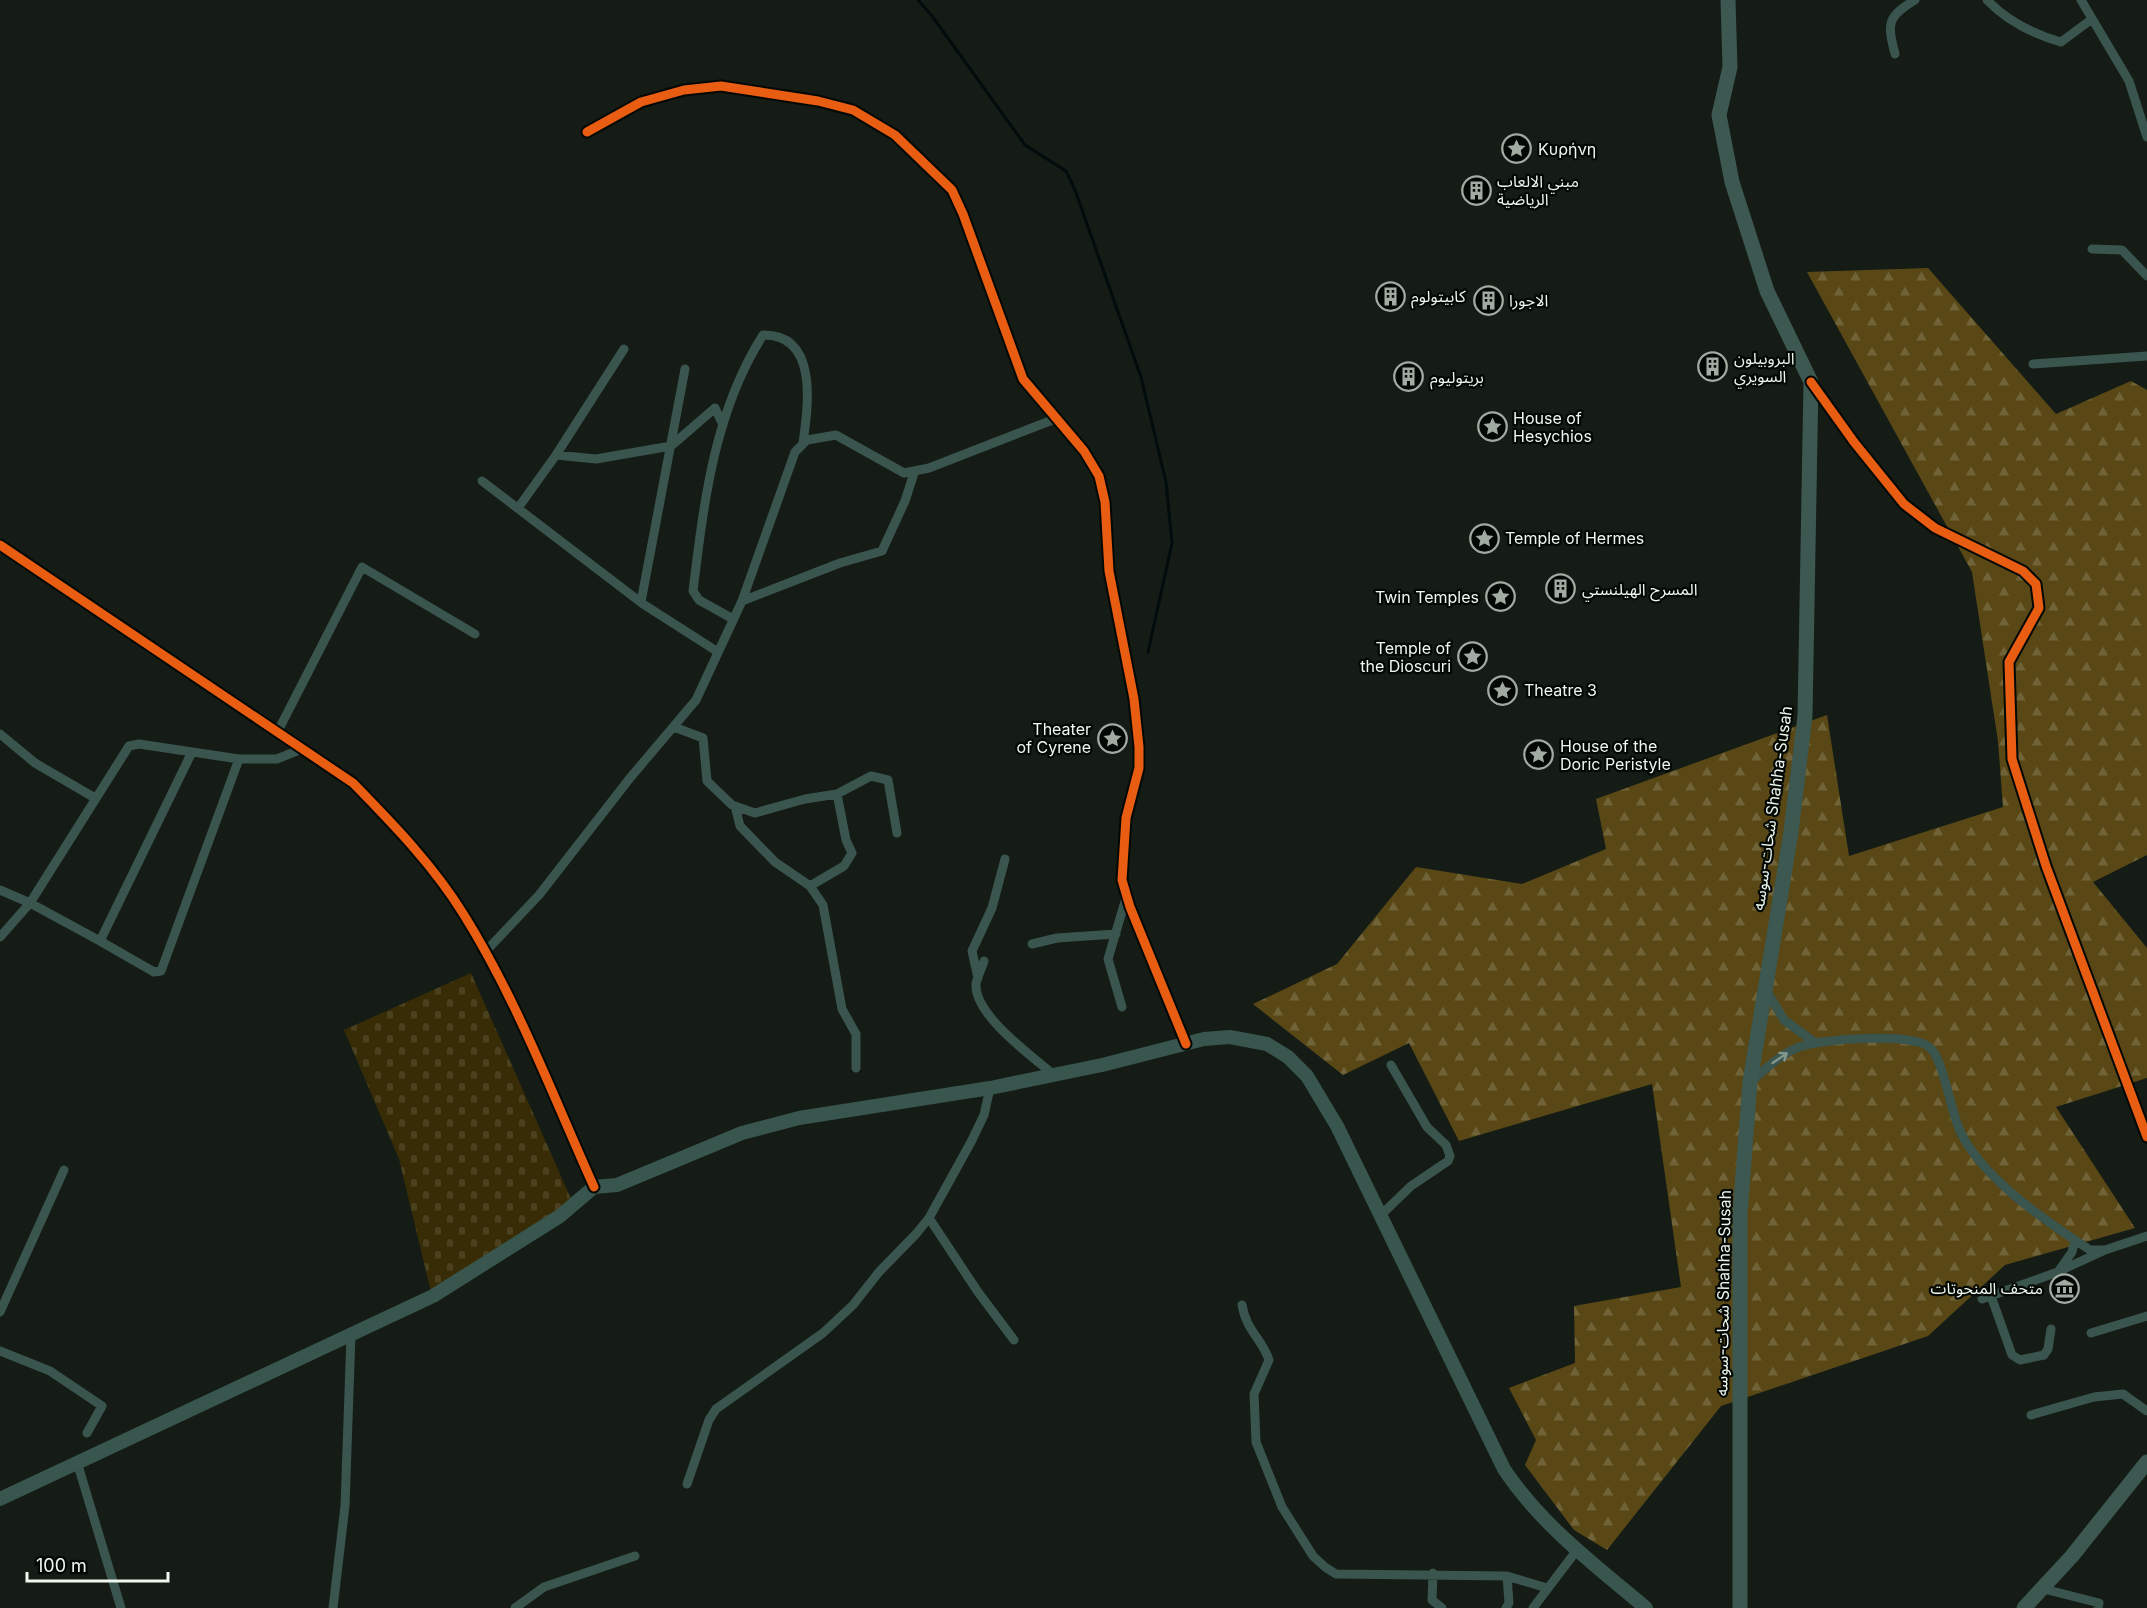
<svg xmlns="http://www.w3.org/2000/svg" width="2147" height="1608" viewBox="0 0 2147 1608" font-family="Inter,'Noto Sans Arabic',sans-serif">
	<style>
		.forest { fill: url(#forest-firs) }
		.cemetery { fill: url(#cemetery-stones) }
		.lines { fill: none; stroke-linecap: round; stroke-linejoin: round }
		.stream { stroke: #020c0d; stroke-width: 3 }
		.street { stroke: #3a544e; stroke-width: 9 }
		.secondary { stroke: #38564e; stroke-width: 14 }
		.primary { stroke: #3c5851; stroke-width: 15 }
		.cycleway-casing { stroke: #040804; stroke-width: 13 }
		.cycleway { stroke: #e95d12; stroke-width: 9 }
		.oneway { stroke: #82968e }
		.labels { text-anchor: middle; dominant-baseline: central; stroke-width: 4.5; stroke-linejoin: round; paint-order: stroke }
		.poi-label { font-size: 16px; fill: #eef8ee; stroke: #040804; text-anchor: start }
		.street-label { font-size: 16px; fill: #eef8ee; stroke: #040804 }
	</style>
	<defs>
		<pattern id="forest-firs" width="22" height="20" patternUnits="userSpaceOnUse" patternTransform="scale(1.5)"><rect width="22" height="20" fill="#594816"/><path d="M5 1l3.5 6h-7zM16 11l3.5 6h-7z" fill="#716338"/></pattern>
		<pattern id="cemetery-stones" width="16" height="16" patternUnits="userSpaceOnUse" patternTransform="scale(1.5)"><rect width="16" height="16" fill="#382c07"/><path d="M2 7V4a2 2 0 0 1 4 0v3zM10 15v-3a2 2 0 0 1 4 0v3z" fill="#4b411f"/></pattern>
	</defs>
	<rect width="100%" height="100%" fill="#141c15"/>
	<path class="forest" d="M1928 268 2056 414 2131 381 2147 390V855L2093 882 2147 948V1078L2056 1107 2135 1228 2005 1265 1928 1336 1721 1406 1607 1550 1574 1530 1525 1465 1536 1440 1509 1388 1575 1363 1574 1306 1681 1287 1652 1084 1459 1141 1409 1043 1343 1075 1253 1004 1337 964 1416 867 1522 884 1606 849 1596 799 1827 715 1849 856 2003 807 1998 741 1972 572 1807 272Z"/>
	<path class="cemetery" d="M471 973 572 1201 431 1292 399 1159 344 1030Z"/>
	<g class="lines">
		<path class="stream" d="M918 0 932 16 1025 145 1066 171 1075 190 1141 377 1166 482 1172 543 1148 652"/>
		<path class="street" d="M1987 0C2007 21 2033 34 2061 42L2092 19
			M2081 0 2129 81 2147 137
			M1895 54C1887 23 1887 17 1915 0
			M587 132 641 102 684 90 721 86 818 101 853 110 895 135 952 190 963 214 1023 379 1084 451 1099 476 1105 502 1109 571 1134 699 1139 747V768L1126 818 1122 880 1130 907 1186 1044
			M2092 249 2122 250 2147 276
			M2033 364 2147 356
			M1811 382 1854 442 1904 504 1935 528 2023 571 2036 584 2039 608 2009 662 2012 759 2046 866 2147 1137
			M556 455 624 349
			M482 481 643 604 718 652
			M518 508 556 455 596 459 671 446 715 408 723 425
			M0 545 353 783C393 824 434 866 464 915 517 1000 553 1096 594 1187
			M742 601 840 563 882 551 905 501 914 473
			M641 602 685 369
			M733 619 699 600 693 591C704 502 714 412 763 335 819 334 808 407 803 443
			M674 727 703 738 707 781 732 805 755 813 805 799 837 794 871 776 888 780 897 833
			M278 731 362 567 475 634
			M0 734 35 763 95 798
			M735 806 740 826 775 862 810 886 844 866 852 853 846 840 837 794
			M810 886 823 905 842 1009 856 1034V1068
			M0 890 30 903 100 941 192 752
			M0 937 30 903 129 746 139 744 239 759H277L304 748
			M100 941 154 972 161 971 239 759
			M1032 944 1057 938 1116 934
			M486 951 539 895 630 778 696 700 742 601 795 452 807 440 836 435 904 473 929 468 1055 419
			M984 961C982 968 977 977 976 984 974 1015 1032 1056 1054 1075
			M978 978 972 951 992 908 1005 859
			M1766 990 1784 1020 1814 1042
			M1122 1007 1108 959 1126 898
			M1752 1081C1766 1068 1781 1054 1799 1047 1820 1039 1912 1032 1929 1047 1945 1060 1950 1114 1962 1135 1986 1181 2047 1222 2090 1250H2105L2147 1236
			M1381 1215 1411 1186 1448 1161 1450 1156 1446 1145 1427 1127 1391 1065
			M929 1218 978 1292 1014 1340
			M2060 1269 2072 1252 2075 1240
			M1991 1296 2012 1355 2020 1360 2044 1355 2048 1349 2051 1329
			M1982 1299 2055 1273 2103 1251
			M1242 1305C1246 1330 1262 1339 1269 1360L1254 1394 1256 1442 1282 1507 1313 1556 1325 1567 1336 1574 1507 1576 1547 1588
			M0 1312 64 1170
			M2091 1333 2147 1316
			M0 1351 50 1371 102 1406 87 1433
			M2031 1415 2094 1397 2123 1394 2147 1411
			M77 1462 121 1608
			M687 1484 709 1420 716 1409 823 1333 853 1305 879 1272 916 1234 929 1218 971 1142 984 1115 990 1088
			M1433 1573 1432 1600 1442 1608
			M2044 1589 2099 1603 2098 1608
			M333 1608 345 1506 351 1335
			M515 1608 544 1587 635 1556
			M1506 1608 1509 1603 1507 1576
			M1533 1608 1577 1550"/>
		<path class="secondary" d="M0 1499 433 1296 560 1216 594 1187 617 1185 742 1133 799 1118 990 1088 1102 1065 1204 1039 1230 1037 1267 1044 1288 1057 1307 1076 1337 1126 1504 1469C1541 1525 1595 1565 1646 1608"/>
		<path class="primary" d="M1728 0 1730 67 1719 115 1732 182 1767 291 1811 382 1805 716 1791 832 1750 1082 1740 1214V1608
			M2024 1608 2072 1556 2147 1462"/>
		<defs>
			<path id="cycleway" d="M587 132 641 102 684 90 721 86 818 101 853 110 895 135 952 190 963 214 1023 379 1084 451 1099 476 1105 502 1109 571 1134 699 1139 747V768L1126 818 1122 880 1130 907 1186 1044
				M1811 382 1854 442 1904 504 1935 528 2023 571 2036 584 2039 608 2009 662 2012 759 2046 866 2147 1137
				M0 545 353 783C393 824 434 866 464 915 517 1000 553 1096 594 1187"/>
		</defs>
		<use href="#cycleway" class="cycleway-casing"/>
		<use href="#cycleway" class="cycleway"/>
	</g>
	<defs><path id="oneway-shaft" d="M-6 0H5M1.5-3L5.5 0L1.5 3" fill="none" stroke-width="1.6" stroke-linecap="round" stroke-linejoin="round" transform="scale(1.5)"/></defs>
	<use class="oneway" href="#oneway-shaft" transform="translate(1780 1058) rotate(-34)"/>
	<defs>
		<symbol id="sight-ring" viewBox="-11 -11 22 22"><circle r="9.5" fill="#040804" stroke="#a2aba2" stroke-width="1.5"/><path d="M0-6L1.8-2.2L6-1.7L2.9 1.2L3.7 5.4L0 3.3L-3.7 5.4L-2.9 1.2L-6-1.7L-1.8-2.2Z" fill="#a2aba2"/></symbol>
		<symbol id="building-ring" viewBox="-11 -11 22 22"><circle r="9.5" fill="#040804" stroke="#a2aba2" stroke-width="1.5"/><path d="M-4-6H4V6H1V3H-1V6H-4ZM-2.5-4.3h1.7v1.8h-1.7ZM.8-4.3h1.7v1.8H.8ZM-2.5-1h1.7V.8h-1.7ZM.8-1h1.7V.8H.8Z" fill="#a2aba2"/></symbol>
		<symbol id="museum-ring" viewBox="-11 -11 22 22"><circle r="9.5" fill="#040804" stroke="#a2aba2" stroke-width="1.5"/><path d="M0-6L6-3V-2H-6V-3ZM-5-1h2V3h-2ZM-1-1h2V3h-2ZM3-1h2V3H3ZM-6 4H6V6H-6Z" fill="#a2aba2"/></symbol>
	</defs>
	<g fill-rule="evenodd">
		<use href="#sight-ring" x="1500" y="132" width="33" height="33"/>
		<use href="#building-ring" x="1460" y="174" width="33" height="33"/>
		<use href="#building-ring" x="1374" y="280" width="33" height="33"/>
		<use href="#building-ring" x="1472" y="284" width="33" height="33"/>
		<use href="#building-ring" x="1696" y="350" width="33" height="33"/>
		<use href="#building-ring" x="1392" y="360" width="33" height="33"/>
		<use href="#sight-ring" x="1476" y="410" width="33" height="33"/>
		<use href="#sight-ring" x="1468" y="522" width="33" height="33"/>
		<use href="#building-ring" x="1544" y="572" width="33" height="33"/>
		<use href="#sight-ring" x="1484" y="580" width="33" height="33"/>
		<use href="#sight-ring" x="1456" y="640" width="33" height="33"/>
		<use href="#sight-ring" x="1486" y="674" width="33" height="33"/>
		<use href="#sight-ring" x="1096" y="722" width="33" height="33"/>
		<use href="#sight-ring" x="1522" y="738" width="33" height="33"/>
		<use href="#museum-ring" x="2048" y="1272" width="33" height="33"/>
	</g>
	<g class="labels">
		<g class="poi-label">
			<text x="1538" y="149">Κυρήνη</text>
			<text x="1497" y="181">مبني الالعاب<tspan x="1497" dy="18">الرياضية</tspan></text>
			<text x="1411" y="296">كابيتولوم</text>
			<text x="1509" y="300">الاجورا</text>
			<text x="1734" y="358">البروبيلون<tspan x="1734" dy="18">السويري</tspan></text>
			<text x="1430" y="377">بريتوليوم</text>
			<text x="1513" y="418">House of<tspan x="1513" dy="18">Hesychios</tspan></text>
			<text x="1505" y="538">Temple of Hermes</text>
			<text x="1582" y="589">المسرح الهيلنستي</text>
			<text x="1479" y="597" text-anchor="end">Twin Temples</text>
			<text x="1451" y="648" text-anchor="end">Temple of<tspan x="1451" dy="18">the Dioscuri</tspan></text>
			<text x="1524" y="690">Theatre 3</text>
			<text x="1091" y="729" text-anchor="end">Theater<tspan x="1091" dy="18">of Cyrene</tspan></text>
			<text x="1560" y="746">House of the<tspan x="1560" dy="18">Doric Peristyle</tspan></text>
			<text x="2043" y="1288" text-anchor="end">متحف المنحوتات</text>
		</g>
		<g class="street-label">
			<text transform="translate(1772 808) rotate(-82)">شحات-سوسه Shahha-Susah</text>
			<text transform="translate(1723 1293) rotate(-89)">شحات-سوسه Shahha-Susah</text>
		</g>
	</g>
	<path d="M27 1572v9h141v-9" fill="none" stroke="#eef8ee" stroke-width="3"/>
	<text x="36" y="1572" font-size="18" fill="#eef8ee" stroke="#040804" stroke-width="4.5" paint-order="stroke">100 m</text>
</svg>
